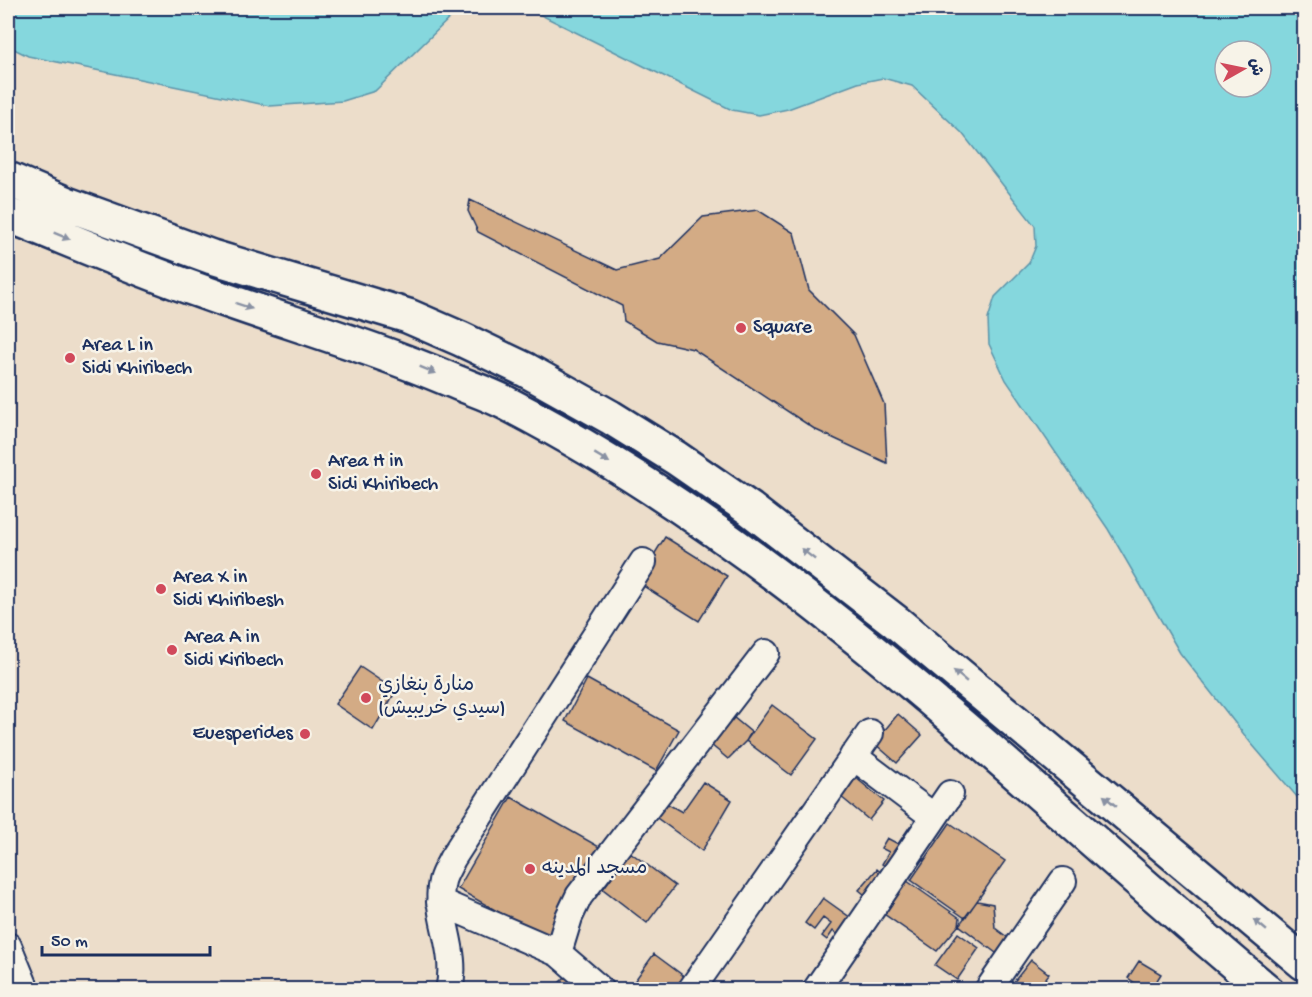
<svg xmlns="http://www.w3.org/2000/svg" width="1312" height="997" viewBox="0 0 1312 997" font-family="'Gochi Hand','Playpen Sans Arabic',sans-serif">
	<style>
		.water { fill: #85d7dd; stroke: #5b94aa; stroke-width: 1.5; fill-rule: evenodd }
		.building { fill: #d3ab85; stroke: #1b2f5e; stroke-width: 1.5 }
		.lines { fill: none; stroke-linecap: round; stroke-linejoin: round }
		.minor-casing { stroke: #1b2f5e; stroke-width: 30 }
		.primary-casing { stroke: #1b2f5e; stroke-width: 38 }
		.minor { stroke: #f7f3e8; stroke-width: 26 }
		.primary { stroke: #f7f3e8; stroke-width: 33 }
		.oneway { fill: #8991a3 }
		.poi-dot { fill: #d1495b; stroke: #f7f3e8; stroke-width: 2 }
		.labels { text-anchor: middle; dominant-baseline: central; stroke-width: 5; stroke-linejoin: round; paint-order: stroke }
		.poi-label { font-size: 20px; fill: #1b2f5e; stroke: #f7f3e8; text-anchor: start }
	</style>
	<rect width="100%" height="100%" fill="#ecddca"/>
	<filter id="ink" filterUnits="userSpaceOnUse"><feTurbulence type="fractalNoise" baseFrequency=".0167" numOctaves="2"/><feDisplacementMap in="SourceGraphic" scale="12" xChannelSelector="R" yChannelSelector="G"/><feConvolveMatrix kernelMatrix="1 2 1 2 8 2 1 2 1" color-interpolation-filters="sRGB"/></filter>
	<g filter="url(#ink)">
		<path class="water" d="M8 8H460L375 91 343 101 270 106 28 56 8 46Z
			M527 8H1304V805L1250 742 1180 653 1108 529 1006 380 989 344 988 319 995 297 1029 263 1036 246 1035 226 962 133 912 86 883 78 858 83 788 109 759 115 732 110ZM1225 51H1261V87H1225Z"/>
		<path class="building" d="M470 200 617 270 660 259 703 217 758 210 794 233 809 290 854 335 884 404 887 463 816 430 693 349 657 341 624 321 622 306 478 232 468 211Z
			M665 537 727 576 699 621 637 582Z
			M360 667 396 691 373 730 335 704Z
			M587 679 679 730 656 771 565 721Z
			M772 705 817 739 791 775 746 741Z
			M727 712 751 732 746 741 728 759 705 740Z
			M898 714 922 735 897 763 874 743Z
			M850 773 884 801 869 820 835 792Z
			M703 782 732 800 702 851 657 818 666 803 682 812Z
			M511 797 601 848 550 941 458 889Z
			M950 823 1005 861 965 918 911 880Z
			M910 826 917 827 891 870 882 864 889 852 881 848 887 838 898 844Z
			M630 852 675 886 647 923 603 889Z
			M877 869 887 878 870 899 859 890Z
			M907 881 960 918 959 925 937 951 884 914Z
			M823 898 858 923 845 940 833 931 827 940 822 936 831 924 823 918 814 930 805 923Z
			M977 901 993 904 995 928 1011 940 1000 956 959 925Z
			M958 933 979 948 957 980 935 965Z
			M654 954 689 980 682 990H628Z
			M1031 960 1049 974 1037 990H1011L1009 988Z
			M1139 961 1161 974 1151 990H1145L1128 978Z
			M569 973 586 990H552Z"/>
		<g class="lines">
			<defs>
				<path id="minor" d="M853 756 934 817
					M440 902 558 953 601 990
					M8 946 26 990
					M558 953 569 917 579 896 766 653
					M449 990C459 950 434 914 442 881 444 873 449 866 452 859L643 562
					M691 990 870 733
					M816 990 950 794
					M988 990 1063 881"/>
				<path id="primary" d="M8 179 67 204 212 257 408 316 461 339 526 370 610 417 676 458 750 509 896 622 1304 963
					M8 215C73 241 137 269 203 292 286 322 370 346 451 380 470 388 489 394 506 403 794 551 1020 785 1266 990"/>
			</defs>
			<use href="#minor" class="minor-casing"/>
			<use href="#primary" class="primary-casing"/>
			<use href="#minor" class="minor"/>
			<use href="#primary" class="primary"/>
		</g>
		<defs><path id="oneway-solid" d="M-6-.8H1V-3.2L6.5 0L1 3.2V.8H-6Z" transform="scale(1.5)"/></defs>
		<g class="oneway">
			<use href="#oneway-solid" transform="translate(62 236) rotate(22)"/>
			<use href="#oneway-solid" transform="translate(244 306) rotate(19)"/>
			<use href="#oneway-solid" transform="translate(428 370) rotate(22)"/>
			<use href="#oneway-solid" transform="translate(602 458) rotate(31)"/>
			<use href="#oneway-solid" transform="translate(808 554) rotate(-142)"/>
			<use href="#oneway-solid" transform="translate(960 676) rotate(-140)"/>
			<use href="#oneway-solid" transform="translate(1110 801) rotate(-140)"/>
			<use href="#oneway-solid" transform="translate(1260 925) rotate(-140)"/>
		</g>
	</g>
	<g class="poi-dot">
		<circle cx="741" cy="328" r="6"/>
		<circle cx="70" cy="358" r="6"/>
		<circle cx="316" cy="474" r="6"/>
		<circle cx="161" cy="589" r="6"/>
		<circle cx="172" cy="650" r="6"/>
		<circle cx="366" cy="698" r="6"/>
		<circle cx="305" cy="734" r="6"/>
		<circle cx="530" cy="869" r="6"/>
	</g>
	<g class="labels">
		<g class="poi-label">
			<text x="753" y="328">Square</text>
			<text x="82" y="346">Area L in<tspan x="82" dy="23">Sidi Khiribech</tspan></text>
			<text x="328" y="462">Area H in<tspan x="328" dy="23">Sidi Khiribech</tspan></text>
			<text x="173" y="578">Area X in<tspan x="173" dy="23">Sidi Khiribesh</tspan></text>
			<text x="184" y="638">Area A in<tspan x="184" dy="23">Sidi Kiribech</tspan></text>
			<text x="378" y="686">منارة بنغازي<tspan x="378" dy="23">(سيدي خريبيش)</tspan></text>
			<text x="293" y="734" text-anchor="end">Euesperides</text>
			<text x="542" y="869">مسجد المدينه</text>
		</g>
	</g>
	<rect width="1312" height="997" fill="none" stroke="#f7f3e8" stroke-width="30"/>
	<rect x="15" y="15" width="1282" height="967" fill="none" stroke="#1b2f5e" stroke-width="2" filter="url(#ink)"/>
	<g transform="translate(1243 69) rotate(81)"><circle r="28" fill="#f7f3e8" stroke="#9fa5b1" stroke-width="1.5"/>
	<path d="M0-4.5L10 22L0 15L-10 22Z" fill="#d1495b"/>
	<text y="-9" font-size="16" font-weight="bold" text-anchor="middle" fill="#1b2f5e">ش</text>
	</g>
	<path d="M42 946v9h168v-9" fill="none" stroke="#1b2f5e" stroke-width="3"/>
	<text x="51" y="946" font-size="18" fill="#1b2f5e" stroke="#f7f3e8" stroke-width="4.5" paint-order="stroke">50 m</text>
</svg>
